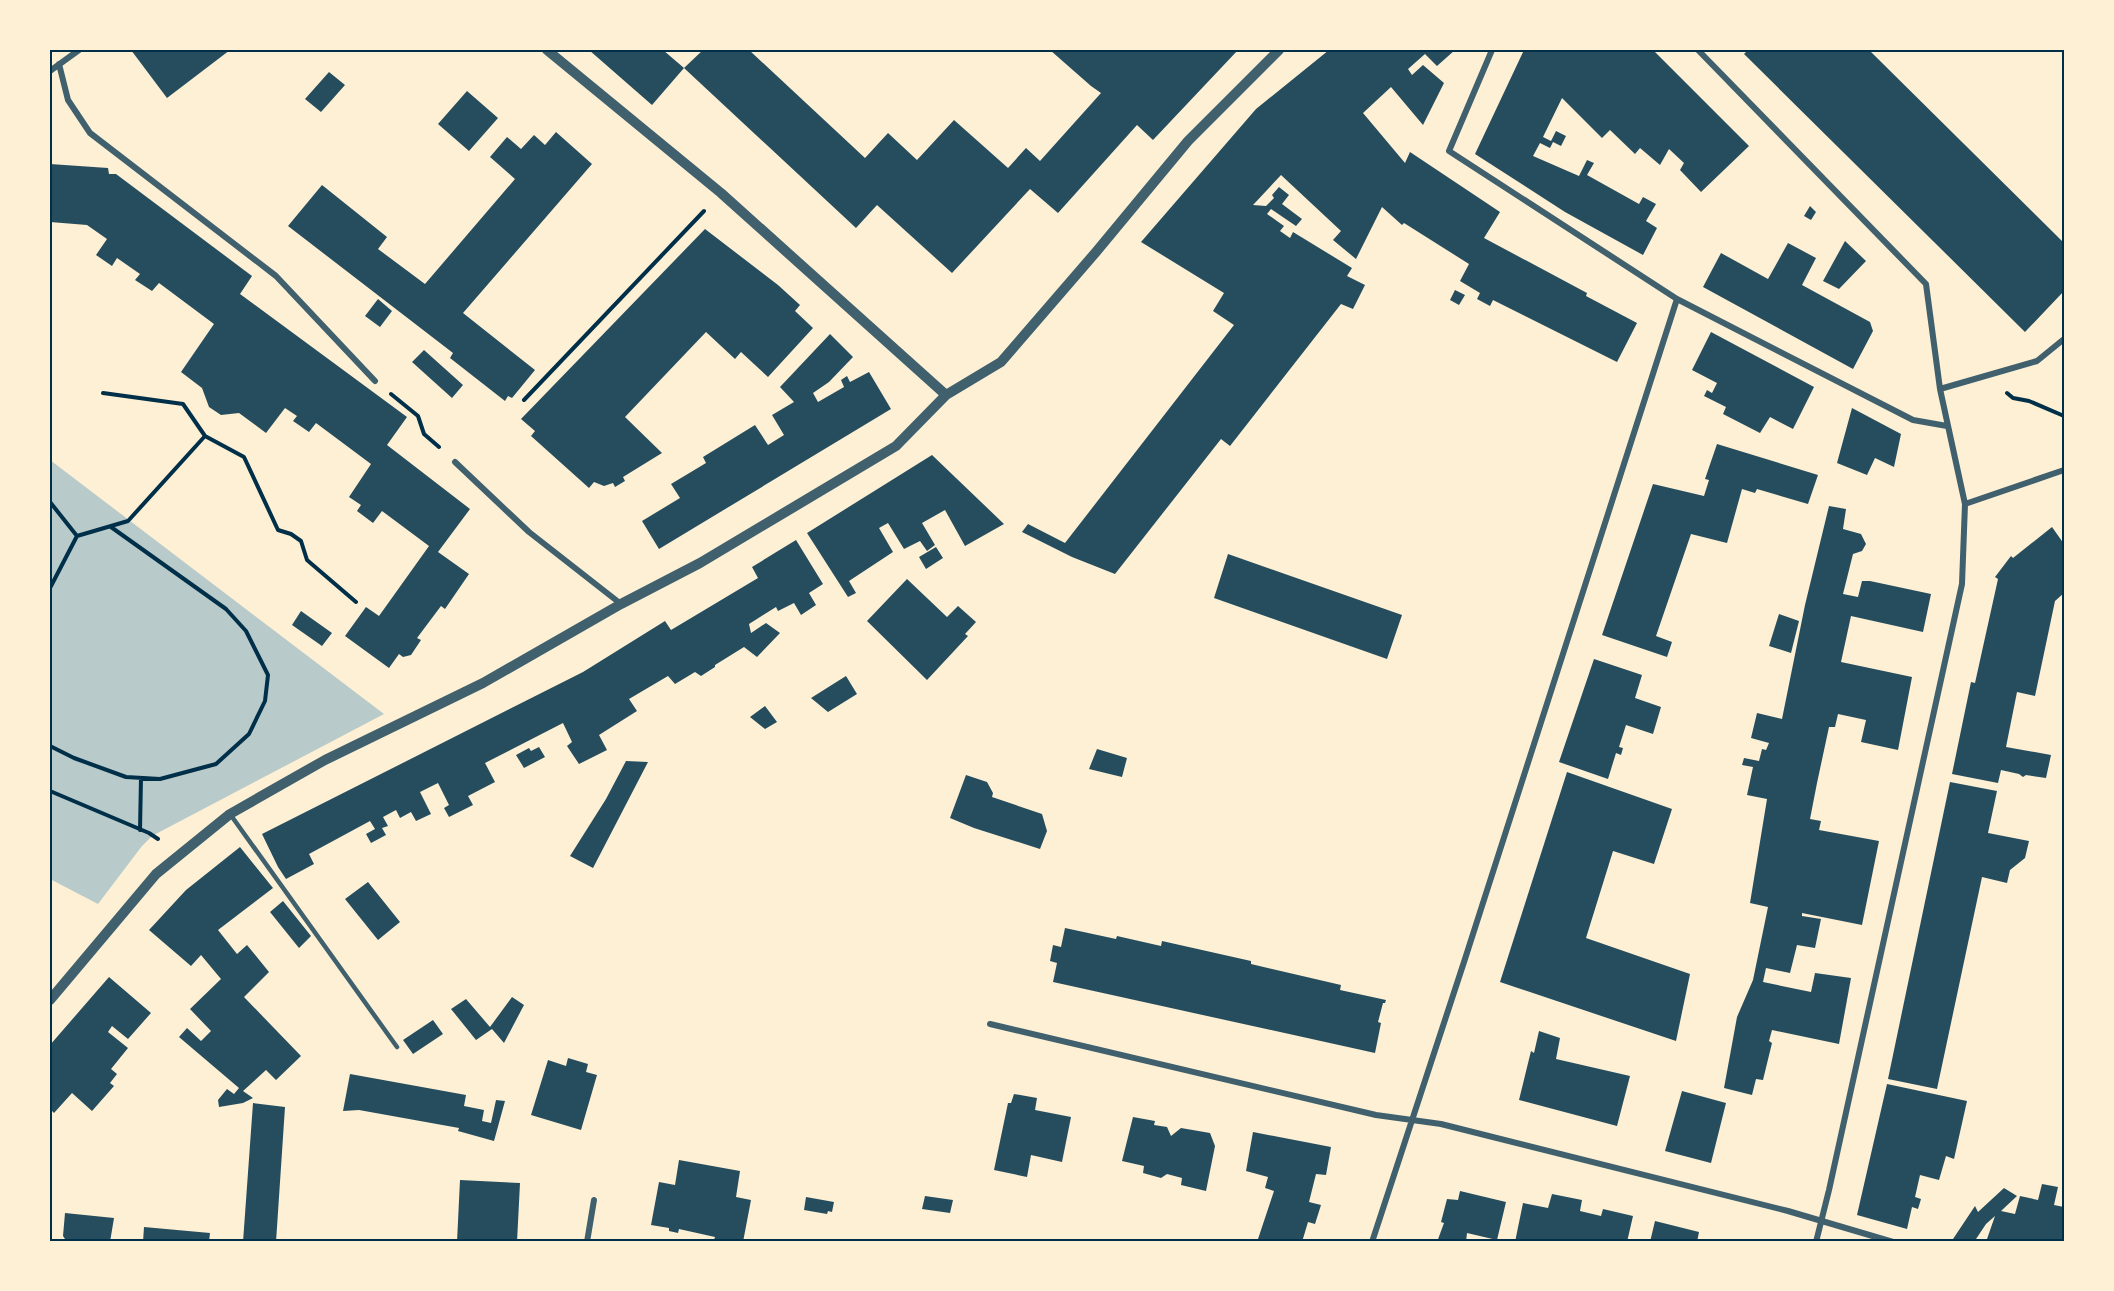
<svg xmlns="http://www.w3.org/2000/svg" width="2114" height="1291" viewBox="0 0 2114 1291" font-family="'Fira Sans Condensed',sans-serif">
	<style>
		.green { fill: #b9caca }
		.building { fill: #264d5e }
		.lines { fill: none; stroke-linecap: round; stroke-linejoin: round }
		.path { stroke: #003049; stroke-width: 4 }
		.service { stroke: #3f606c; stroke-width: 4.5 }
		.minor { stroke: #3f606c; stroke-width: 6 }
		.tertiary { stroke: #3f606c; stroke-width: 10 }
		.neatline { fill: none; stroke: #003049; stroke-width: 2 }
	</style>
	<rect width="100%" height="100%" fill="#fdf0d5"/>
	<path class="green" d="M50 460 384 714 152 836 142 846 98 904 50 879Z"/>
	<path class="building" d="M131 50H230L167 98Z
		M589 50H663L684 68 703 50H749L865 158 888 133 917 160 954 120 1008 168 1026 148 1040 161 1101 93 1091 86 1050 50H1238L1153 140 1137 125 1058 213 1030 189 952 273 877 205 856 228 684 68 652 105Z
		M1329 50H1455L1437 66 1425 54 1408 69 1412 75 1423 65 1444 83 1423 125 1391 87 1363 113 1405 163 1410 152 1500 212 1484 238 1587 293 1586 296 1637 323 1617 362 1493 300 1490 306 1477 299 1480 293 1460 281 1469 264 1404 223 1402 225 1382 207 1356 259 1333 240 1341 231 1281 175 1253 205 1266 206 1274 198 1272 195 1279 187 1289 195 1282 204 1302 219 1296 226 1271 209 1267 214 1284 226 1280 231 1290 238 1293 232 1352 268 1347 276 1365 285 1353 309 1341 304 1230 446 1221 439 1115 574 1072 557 1022 532 1028 524 1065 543 1234 325 1213 311 1224 293 1141 242 1256 109Z
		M1524 50H1653L1749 146 1701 192 1680 170 1684 163 1669 149 1660 165 1640 148 1635 154 1610 130 1602 138 1562 98 1543 137 1551 141 1556 131 1566 136 1561 146 1553 142 1550 148 1540 143 1533 156 1579 176 1587 160 1594 163 1587 175 1639 204 1643 197 1656 204 1646 221 1657 228 1643 255 1565 212 1475 154Z
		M1748 50H1869L2064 243V291L2025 332 1744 54Z
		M329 72 345 85 321 112 305 99Z
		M467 91 498 118 469 151 438 124Z
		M556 132 592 164 463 313 535 370 512 398 508 396 505 401 450 358 453 353 288 226 322 185 387 237 378 249 425 284 515 179 490 157 507 137 521 149 534 135 545 145Z
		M50 164 108 168 109 174H116L252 276 240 294 407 417 387 445 470 509 438 552 469 574 445 609 441 606 417 638 421 640 411 655 403 657 399 654 389 668 345 636 366 607 379 616 429 546 382 511 373 523 357 511 361 505 349 497 371 464 316 423 309 432 293 421 297 416 285 408 266 433 239 413 221 415 209 407 202 388 181 372 214 324 159 283 152 291 135 280 140 274 117 258 112 266 96 255 107 239 87 225 50 222Z
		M1810 206 1816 212 1811 220 1804 216Z
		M705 229 778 285 800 305 795 311 813 328 768 377 741 352 735 359 706 332 625 417 662 453 623 477 625 481 615 487 613 483 604 486 594 482 589 488 531 436 535 431 521 419Z
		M1845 241 1866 261 1839 289 1823 281Z
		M1788 243 1816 258 1802 285 1870 322 1873 331 1853 369 1703 287 1721 253 1768 279Z
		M1455 290 1465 295 1459 305 1450 300Z
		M378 299 392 311 380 327 365 316Z
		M1711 332 1814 387 1793 429 1770 417 1760 433 1723 414 1726 407 1704 396 1707 390 1712 393 1717 383 1692 370Z
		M830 334 853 357 829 382 813 393 818 402 844 387 841 380 847 376 850 382 869 372 891 409 659 549 642 521 680 498 671 484 706 463 703 457 755 425 768 445 784 435 772 415 794 402 780 387Z
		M424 350 463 385 452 398 412 362Z
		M1852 408 1901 434 1894 467 1875 458 1867 475 1837 463Z
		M1717 444 1818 475 1808 504 1757 489 1755 493 1742 489 1727 543 1691 534 1656 636 1672 642 1667 657 1602 635 1653 484 1704 496 1709 480 1705 479Z
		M932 455 1004 524 965 546 945 510 922 523 935 545 927 551 920 541 904 549 888 523 879 528 893 552 849 581 856 593 848 597 807 533Z
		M1829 506 1846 509 1843 529 1861 534 1866 544 1862 551 1853 554 1843 594 1858 597 1862 581H1870L1931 594 1923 632 1851 616 1841 662 1912 677 1898 750 1861 742 1866 720 1838 714 1835 727H1829L1817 783 1810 819 1821 821 1819 830 1879 841 1862 925 1802 913V916L1821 919 1815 948 1797 945 1790 973 1766 968 1763 982 1811 992 1815 973 1851 978 1839 1044 1772 1030 1769 1041 1772 1043 1763 1080 1756 1079 1752 1095 1724 1088 1737 1017 1753 980 1768 907 1750 903 1767 799 1747 795 1753 767 1742 765 1744 758 1759 761 1762 749 1766 750 1769 743 1751 738 1757 713 1782 719 1805 605Z
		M2052 527 2064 544V593L2055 601 2035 696 2017 692 2006 747 2051 755 2046 778 2026 775 2023 777 2019 774 2001 770 1998 783 1952 774 1971 682 1975 683 1998 579 1995 577 2011 556 2013 558Z
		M796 540 823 584 809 593 816 605 801 615 794 603 778 611 776 607 749 624 751 633 766 623 780 633 757 657 744 647 715 665V667L701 676 695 672 675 684 668 676 629 699 637 711 599 735 607 750 579 764 567 746 572 742 563 723 485 763 495 782 468 796 473 805 449 817 444 808 449 805 438 783 420 792 431 814 416 821 411 812 400 818 396 810 383 817 388 826 382 828 386 835 371 843 366 834 375 829 370 821 309 854 314 864 286 879 278 867 262 834 583 672 665 621 671 630 758 578 752 567Z
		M936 547 943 558 926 569 919 557Z
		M1228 554 1402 615 1387 659 1214 598Z
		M907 579 947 617 958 606 976 622 965 634 968 636 927 680 867 621Z
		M301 611 332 633 322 646 292 625Z
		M1779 614 1799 621 1791 653 1769 646Z
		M1594 659 1642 675 1635 698 1661 707 1653 734 1626 725 1619 747 1623 748 1621 755 1616 753 1608 779 1559 762Z
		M846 676 857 694 828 712 811 698Z
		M765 706 777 722 765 729 750 717Z
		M539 747 545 757 524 768 516 755 529 748 531 751Z
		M1097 749 1127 758 1122 777 1089 769Z
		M626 761 648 762 593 868 570 856 606 799Z
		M1567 772 1672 809 1654 864 1613 851 1586 938 1690 974 1676 1041 1500 982Z
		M966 775 987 782 993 793 992 797 1042 814 1047 831 1040 849 974 828 950 818Z
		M1950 782 1997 791 1988 833 2029 841 2025 858 2010 870 2007 883 1982 877 1937 1089 1888 1079Z
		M240 847 273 888 218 930 237 954 247 945 269 972 244 997 301 1056 276 1080 266 1070 243 1091 253 1098 243 1103 219 1107 218 1100 227 1089 234 1094 239 1088 179 1037 187 1028 201 1041 211 1031 190 1009 221 979 201 955 191 966 149 930 186 890Z
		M368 882 400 922 378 940 345 899Z
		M283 901 311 936 299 948 270 912Z
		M1065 928 1116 939 1117 936 1161 946 1162 941 1251 961V964L1341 985 1340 990 1386 1000 1385 1003H1383L1378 1022 1381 1023 1375 1053 1053 982 1057 963 1050 961 1053 945 1061 947Z
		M109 977 151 1013 128 1039 112 1026 108 1032 128 1048 111 1069 117 1074 110 1083 114 1086 92 1111 72 1093 54 1113 50 1109V1045Z
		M512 997 524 1005 504 1043 492 1029 476 1040 451 1009 466 999 490 1027Z
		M433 1020 443 1034 413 1054 403 1040Z
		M1539 1031 1560 1038 1556 1059 1630 1076 1617 1126 1519 1100 1531 1051 1534 1053Z
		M568 1058 588 1064 586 1072 597 1075 581 1130 531 1115 548 1060 566 1066Z
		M350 1074 466 1095 464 1106 484 1110 482 1121 491 1123 496 1100 505 1101 494 1141 458 1131 459 1128 359 1110 343 1111Z
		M1887 1084 1967 1101 1954 1159 1946 1156 1939 1180 1920 1175 1915 1197 1921 1199 1918 1209 1912 1207 1907 1229 1857 1215Z
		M1682 1091 1726 1103 1711 1163 1665 1151Z
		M1014 1094 1037 1098 1035 1110 1071 1117 1062 1162 1031 1155 1027 1177 994 1170 1008 1103H1011Z
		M253 1103 285 1107 276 1242H243Z
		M1133 1117 1155 1121 1154 1125 1167 1127 1171 1136 1181 1128 1210 1133 1215 1146 1206 1191 1181 1185 1182 1178 1167 1174 1161 1178 1143 1173 1144 1166 1122 1161Z
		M1253 1132 1331 1147 1326 1175 1316 1174 1309 1202 1321 1205 1315 1224 1308 1222 1302 1242H1264L1258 1239 1274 1191 1265 1188 1268 1177 1246 1171Z
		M679 1160 740 1171 736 1197 751 1200 743 1242 725 1239 724 1242 714 1240 715 1237 679 1229 678 1233 669 1231V1228L651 1225 659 1182 675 1185Z
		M460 1180 520 1183 517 1242H457Z
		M2042 1184 2058 1187 2054 1205 2064 1207V1242H1997L1987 1239 1995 1216 1986 1224 1974 1242H1951L1975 1206 1978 1212 2004 1188 2017 1196 2001 1211 2015 1214 2020 1196 2038 1200Z
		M1460 1191 1506 1202 1497 1240 1467 1233 1466 1242H1437L1444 1223 1441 1222 1447 1199 1458 1200Z
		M1552 1194 1582 1200 1580 1211 1601 1216 1603 1209 1633 1216 1627 1242H1515L1523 1203 1548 1208Z
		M925 1196 953 1200 950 1213 922 1209Z
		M806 1197 834 1202 832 1212 828 1211 827 1214 804 1210Z
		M65 1213 114 1218 110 1242H67L63 1236Z
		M1655 1221 1699 1232 1697 1242H1650Z
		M144 1227 210 1233 209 1242H143Z"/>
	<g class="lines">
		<path class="path" d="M103 393 183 404 205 436 244 457 278 530 291 534 301 541 307 560 356 602
			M2007 393 2013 398 2029 401 2064 416
			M391 394 418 416 424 434 439 447
			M524 400 704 211
			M50 502 77 536
			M50 588 77 536 128 521 205 436
			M50 746 74 758 126 777 160 779 216 764 249 734 265 701 268 675 246 631 226 609 111 527
			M50 791 149 833 158 839
			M140 830 141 778"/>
		<path class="service" d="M230 814 397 1047"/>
		<path class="minor" d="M1492 50 1449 151 1677 299 1913 420 1947 426
			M1698 50 1926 284 1940 389 1965 504 1962 584 1829 1190 1816 1242
			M59 64 68 100 90 133 276 276 375 381
			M50 71 79 50
			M1940 389 2037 361 2064 339
			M455 462 529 532 621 604
			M1965 504 2064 470
			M990 1024 1376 1115 1441 1124 1788 1211 1893 1242
			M587 1242 594 1200
			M1372 1242 1464 962 1677 299"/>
		<path class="tertiary" d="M547 50 721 193 946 395
			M50 1000 156 874 230 814 325 760 483 683 621 604 700 563 896 446 946 395 1001 362 1096 252 1188 141 1279 50"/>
	</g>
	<rect width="2114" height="1291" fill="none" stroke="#fdf0d5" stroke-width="102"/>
	<rect x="51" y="51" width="2012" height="1189" class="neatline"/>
</svg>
